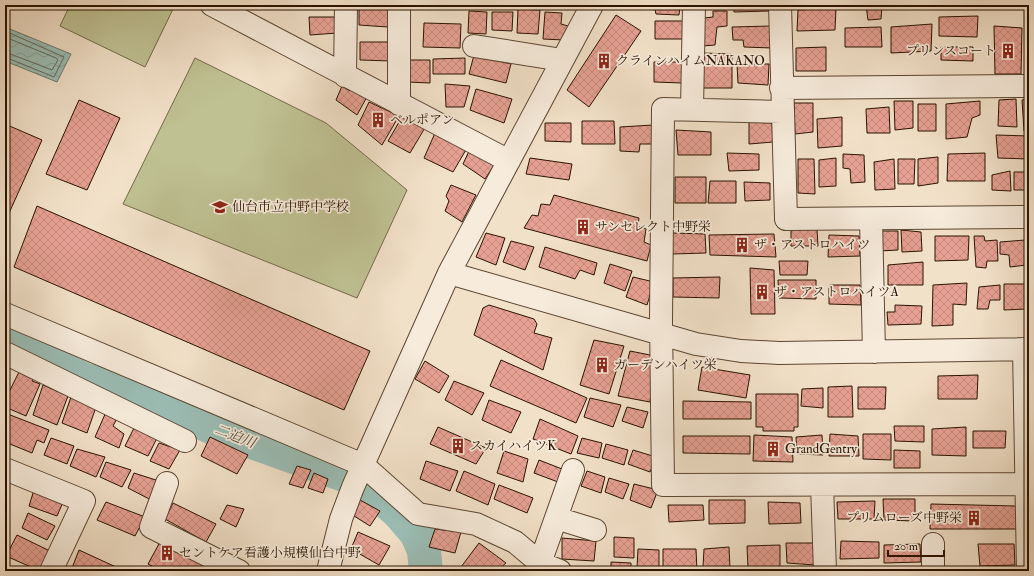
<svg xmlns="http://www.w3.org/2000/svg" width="1034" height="576" viewBox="0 0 1034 576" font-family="'IM FELL Double Pica','Noto Serif JP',serif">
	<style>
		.pitch { fill: #bfc193; stroke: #746a4a }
		.water { fill: url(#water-waves); stroke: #6e796d }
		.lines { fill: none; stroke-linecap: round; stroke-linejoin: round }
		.shore { stroke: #62685b; stroke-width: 1 }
		.river { stroke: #9bbeb6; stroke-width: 34 }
		.building { fill: url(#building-cross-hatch); stroke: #2a1200 }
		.minor-casing { stroke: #5c4632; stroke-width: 24 }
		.minor { stroke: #f7ecdc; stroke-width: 22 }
		.labels { text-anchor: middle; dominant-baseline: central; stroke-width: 3.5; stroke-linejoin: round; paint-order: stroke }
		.poi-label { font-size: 13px; fill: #2a1200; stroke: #f7ecdc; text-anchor: start }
		.water-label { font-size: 14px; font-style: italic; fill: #524e40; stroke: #f7ecdc }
	</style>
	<defs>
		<pattern id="water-waves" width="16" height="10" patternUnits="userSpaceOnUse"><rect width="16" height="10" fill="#9bbeb6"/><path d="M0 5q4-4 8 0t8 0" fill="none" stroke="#86a29b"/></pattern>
		<pattern id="building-cross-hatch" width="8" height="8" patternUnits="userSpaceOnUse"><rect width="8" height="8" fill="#e7a194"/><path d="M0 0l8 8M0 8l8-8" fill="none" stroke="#c68a7e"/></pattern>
	</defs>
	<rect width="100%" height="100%" fill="#f2e1c9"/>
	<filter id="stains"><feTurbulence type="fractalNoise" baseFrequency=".005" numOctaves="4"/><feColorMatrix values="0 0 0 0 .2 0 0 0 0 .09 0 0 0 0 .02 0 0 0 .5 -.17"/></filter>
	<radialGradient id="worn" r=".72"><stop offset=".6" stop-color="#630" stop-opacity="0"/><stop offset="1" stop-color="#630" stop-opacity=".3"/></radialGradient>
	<path class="pitch" d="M70 5H175L145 67 60 26Z
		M195 58 326 123 407 190 357 298 123 204Z"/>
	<path class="water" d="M5 27 71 54 57 82 5 61Z"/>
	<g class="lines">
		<path class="shore" d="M5 31 64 57 54 77 5 57
			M5 37 56 58 58 60 52 70 5 52"/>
		<path class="river" d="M5 343 37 356 85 380 127 390 213 428 344 475 368 486 398 512 417 534 424 551 426 571"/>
	</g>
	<path class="building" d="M281 5H304V7L281 8Z
		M654 5H680L679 15 656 14Z
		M734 5H769V11L734 12Z
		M866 5H882L881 19 868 20Z
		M943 5H967V7L943 9Z
		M836 8 835 30 797 31 798 10Z
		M359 9H390L388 27 359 25Z
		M518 9 540 10 538 34 517 33Z
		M469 11 487 12 486 34 468 33Z
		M713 11H727V26L717 27 715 45 702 46 704 18 713 17Z
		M492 12H513L512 31 492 30Z
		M545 12 562 13 561 24 568 26 564 40 543 39Z
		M616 15 641 31 589 107 567 90Z
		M978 16 977 37 939 36V17Z
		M309 17H337V33L310 35Z
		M655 21H683V39H655Z
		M424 23 461 24 460 48 423 47Z
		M932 24 931 51 891 53V27Z
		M771 26 772 48 744 47 743 40H733L732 27Z
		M994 26 1022 28 1021 74H995Z
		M881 27 882 47H845V28Z
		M360 42H391L392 61 360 60Z
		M826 47V71H796V48Z
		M941 47H973V61L941 60Z
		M702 53 732 54V88H702Z
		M474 55 511 64 506 83 469 74Z
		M465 58V74H433V59Z
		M405 60H430V83L407 82Z
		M654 62H683V83L654 82Z
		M737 64H769L768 85 738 83Z
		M445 84 470 86 464 107H446Z
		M342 86 350 91 351 88 368 95 357 115 336 100Z
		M476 89 512 99 504 123 470 110Z
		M1016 99 1017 127 998 126 999 100Z
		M1029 99V130L1024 131 1022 100Z
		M79 100 120 118 87 190 46 174Z
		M894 101H913V128L895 130Z
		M980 101V115L972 118 967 137 946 139V104Z
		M369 102 399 116 382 145 358 125Z
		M794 103H813V132L795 134Z
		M918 104H936V131H918Z
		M889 107 890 133H867L866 109Z
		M402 117 426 126 410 153 388 141Z
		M842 117V146L818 148 817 119Z
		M582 121H614L615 144H582Z
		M749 122 772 123 773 142 749 144Z
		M545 123H571V142L545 141Z
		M5 124 42 140 5 222Z
		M653 125 652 144H640L639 152 620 151V127Z
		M676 130 711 132V155H678Z
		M435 133 467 148 453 172 424 158Z
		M996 135 1029 136V159L998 158Z
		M470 149 496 162 485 179 463 164Z
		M727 153 759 154V170L729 171Z
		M985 153V181H947L948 154Z
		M843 154 864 155 865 182 851 183 850 169 843 168Z
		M938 157V183L918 186V159Z
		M530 158 572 164 569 180 526 174Z
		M836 158V186L819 187V160Z
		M798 159H814L815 194 798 193Z
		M894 159 895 189 875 190 874 162Z
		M898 159H915L914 184H898Z
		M1010 171 1011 191 992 190V175Z
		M1014 172H1029V190H1014Z
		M675 177H706V203H675Z
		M710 181H736V203H708Z
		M744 182 770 183V200L745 201Z
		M451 185 476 195 462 222 445 211 449 201 446 196Z
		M554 195 639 218 638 226 646 229 644 242 651 245 647 261 524 228 532 215 538 216 541 204 550 205Z
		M37 206 370 351 344 410 14 267Z
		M791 229H817L818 246H791Z
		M901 230 921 232 922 251 902 252Z
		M879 231H898V250L879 251Z
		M486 233 505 238 496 265 476 257Z
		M672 233 705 234 706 253 672 254Z
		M774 234 776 257 710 255 709 235Z
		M829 235 859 236 860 256 828 257Z
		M935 236H969L968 260 935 261Z
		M974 236H984L985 241 997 240 998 261H987L986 268 976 267Z
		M1025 240 1026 265 1010 267 1009 255 1000 254V242Z
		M511 241 534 247 525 270 503 262Z
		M545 247 597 263 594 275 580 270 575 279 539 267Z
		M779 261H808L807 275H780Z
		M923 262V285H888V265Z
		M610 264 632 271 625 291 604 283Z
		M750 268 774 270 775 314H751Z
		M633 277 654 282 647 305 626 297Z
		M720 277 719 298 673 297V278Z
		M778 280H816V299L779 298Z
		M967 283 966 305 953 304V325L932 326 933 285Z
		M1004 284H1026V309L1004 310Z
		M829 285H860L861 305 829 304Z
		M1000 285V300H990L988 309H977L979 287Z
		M489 305 534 319 537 324 534 333 552 338 543 370 474 335 483 308Z
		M895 305 922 306 921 324 888 325 887 312H895Z
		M594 340 624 346 609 394 580 385Z
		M630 351 655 356 650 402 618 396Z
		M501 360 587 398 576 423 490 386Z
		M425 361 449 376 439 393 415 379Z
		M702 367 750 375 746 398 698 390Z
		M19 372 33 379 32 381 40 384 26 416 5 407V400Z
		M978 375 977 399H938V376Z
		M454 381 484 393 472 415 445 400Z
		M43 385 68 396 57 425 33 415Z
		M852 386 853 417H828V387Z
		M858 387H886L885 409H858Z
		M823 388V408L801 406 802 389Z
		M756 394H798V427H794V431H763V427H756Z
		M71 397 96 407 87 433 62 423Z
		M590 398 621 405 613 427 584 417Z
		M489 400 521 412 511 433 482 420Z
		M683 401 751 402V419H683Z
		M627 407 648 412 643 428 622 421Z
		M106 412 119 415 113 426 124 434 119 448 95 437Z
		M5 413 49 430 44 443 37 440 32 453 5 442Z
		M540 419 578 436 571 454 533 439Z
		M894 426H924V442L895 441Z
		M438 427 486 448 476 464 430 444Z
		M966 427V456L932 455V429Z
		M134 428 158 436 148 456 125 446Z
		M973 431H1006L1005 448H973Z
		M830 434 858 436 859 456H829Z
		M863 434H891V460L863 459Z
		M754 435 792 437 793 462 753 461Z
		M822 435 823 455 797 454 796 437Z
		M683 436H750V454L683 453Z
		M210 437 248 455 237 474 201 456Z
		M51 438 74 446 67 464 44 455Z
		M582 438 602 443 599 458 577 453Z
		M159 443 180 450 169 469 150 461Z
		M606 444 628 450 624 465 602 458Z
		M77 449 105 457 96 477 70 466Z
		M633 450 656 457 650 472 628 464Z
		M894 450 920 451V468H894Z
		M504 451 528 459 523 482 497 473Z
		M539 460 562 469 558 482 534 473Z
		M426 461 458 471 450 491 420 479Z
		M106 462 131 470 122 487 100 477Z
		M297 466 311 470 303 488 289 484Z
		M464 471 495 484 488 505 456 491Z
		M587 471 605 477 601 493 581 486Z
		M134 473 162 482 153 501 128 488Z
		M314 473 328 479 323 493 308 488Z
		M609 478 629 484 623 499 605 492Z
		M634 484 658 490 651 508 630 500Z
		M499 485 533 498 527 513 494 499Z
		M34 490 64 500 57 516 29 506Z
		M883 499H915V521L884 520Z
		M360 500 380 511 370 526 351 514Z
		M709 500H745V523L709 524Z
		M875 501 874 519H838L837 502Z
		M106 502 145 517 135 536 97 520Z
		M768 502 800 503 801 523 769 524Z
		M173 503 216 524 206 542 165 519Z
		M931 504 1016 506 1017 529H930Z
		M227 505 244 509 236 527 220 519Z
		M668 505H703L704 520 669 522Z
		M28 513 55 526 47 540 22 528Z
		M435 529 461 532 455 553 429 547Z
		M358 532 390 546 379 565 351 549Z
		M17 535 50 551 40 571 6 556Z
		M614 537 634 538V558L614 557Z
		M562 538 596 541 594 561 562 559Z
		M841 541 879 542V558L840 559Z
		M160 542 216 571H162L148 564Z
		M479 543 506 563 497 571H458Z
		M786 543H816L815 565 787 563Z
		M920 544 921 562 884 563V545Z
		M978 544H1014L1015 565 980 566Z
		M780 545V568H748L747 546Z
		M729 547 730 568 703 567 704 549Z
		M638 549 659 550V568H637Z
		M663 549H696L697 571H663Z
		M79 550 116 567 114 571H78L72 568Z
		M611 562 631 563V571H611Z
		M841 567H881V571H841Z"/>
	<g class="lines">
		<defs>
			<path id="minor" d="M212 5 509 161
				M780 5 786 219 1029 217
				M474 46 562 60
				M345 76 346 5
				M781 88 1029 86
				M399 104V11
				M692 109 694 5
				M782 112 663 109 661 320 663 485 1029 484
				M871 219 874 352
				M449 273 696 344 741 351 779 353 1029 349
				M5 314 363 465 418 514 476 524 515 542 540 563 560 571
				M1024 349 1028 571
				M5 353 185 441
				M5 469 84 501 51 571
				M167 483 151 527 239 571
				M822 485 825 571
				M556 518 595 530
				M540 563 573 470
				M328 571 341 519 353 487 449 273 592 5
				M933 571V544"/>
		</defs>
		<use href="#minor" class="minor-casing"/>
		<use href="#minor" class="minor"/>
	</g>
	<defs>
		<symbol id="building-bare" viewBox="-9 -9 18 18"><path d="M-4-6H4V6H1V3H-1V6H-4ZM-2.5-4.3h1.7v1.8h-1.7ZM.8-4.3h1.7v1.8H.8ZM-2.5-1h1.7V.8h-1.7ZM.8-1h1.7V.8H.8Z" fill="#8f2418" stroke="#f7ecdc" stroke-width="2.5" paint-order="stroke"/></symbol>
		<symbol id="school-bare" viewBox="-9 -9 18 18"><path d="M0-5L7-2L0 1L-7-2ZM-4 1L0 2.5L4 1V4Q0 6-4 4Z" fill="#8f2418" stroke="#f7ecdc" stroke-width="2.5" paint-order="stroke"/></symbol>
	</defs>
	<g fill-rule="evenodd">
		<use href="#building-bare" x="997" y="40" width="22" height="22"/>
		<use href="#building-bare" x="593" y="50" width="22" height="22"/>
		<use href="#building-bare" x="367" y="109" width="22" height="22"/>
		<use href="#school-bare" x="209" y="196" width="22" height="22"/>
		<use href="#building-bare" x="572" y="216" width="22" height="22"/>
		<use href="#building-bare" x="731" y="234" width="22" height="22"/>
		<use href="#building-bare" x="751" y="281" width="22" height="22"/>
		<use href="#building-bare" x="591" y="354" width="22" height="22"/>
		<use href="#building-bare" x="447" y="435" width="22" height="22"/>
		<use href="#building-bare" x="762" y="438" width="22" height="22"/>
		<use href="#building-bare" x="963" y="507" width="22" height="22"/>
		<use href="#building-bare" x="156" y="542" width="22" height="22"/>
	</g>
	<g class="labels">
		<g class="poi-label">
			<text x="996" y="51" text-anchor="end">プリンスコート</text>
			<text x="616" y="61">クラインハイムNAKANO</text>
			<text x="390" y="120">ベルポアン</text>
			<text x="232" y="207">仙台市立中野中学校</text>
			<text x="595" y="227">サンセレクト中野栄</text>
			<text x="754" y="245">ザ・アストロハイツ</text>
			<text x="774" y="292">ザ・アストロハイツA</text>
			<text x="614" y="365">ガーデンハイツ栄</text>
			<text x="470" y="446">スカイハイツK</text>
			<text x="785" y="449">GrandGentry</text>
			<text x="962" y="518" text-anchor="end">プリムローズ中野栄</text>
			<text x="179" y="553">セントケア看護小規模仙台中野</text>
		</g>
		<g class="water-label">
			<text transform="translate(235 436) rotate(21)">二迫川</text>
		</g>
	</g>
	<rect width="1034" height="576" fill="none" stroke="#f2e1c9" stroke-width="20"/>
	<rect x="6" y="6" width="1022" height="564" fill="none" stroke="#2a1200" stroke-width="2"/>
	<rect x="10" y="10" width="1014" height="556" fill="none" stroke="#2a1200"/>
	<path d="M888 550v6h56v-6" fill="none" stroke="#2a1200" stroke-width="2"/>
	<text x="894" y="550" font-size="12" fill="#2a1200" stroke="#f7ecdc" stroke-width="3" paint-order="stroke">20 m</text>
	<rect width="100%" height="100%" filter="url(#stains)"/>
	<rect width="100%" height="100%" fill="url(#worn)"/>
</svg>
